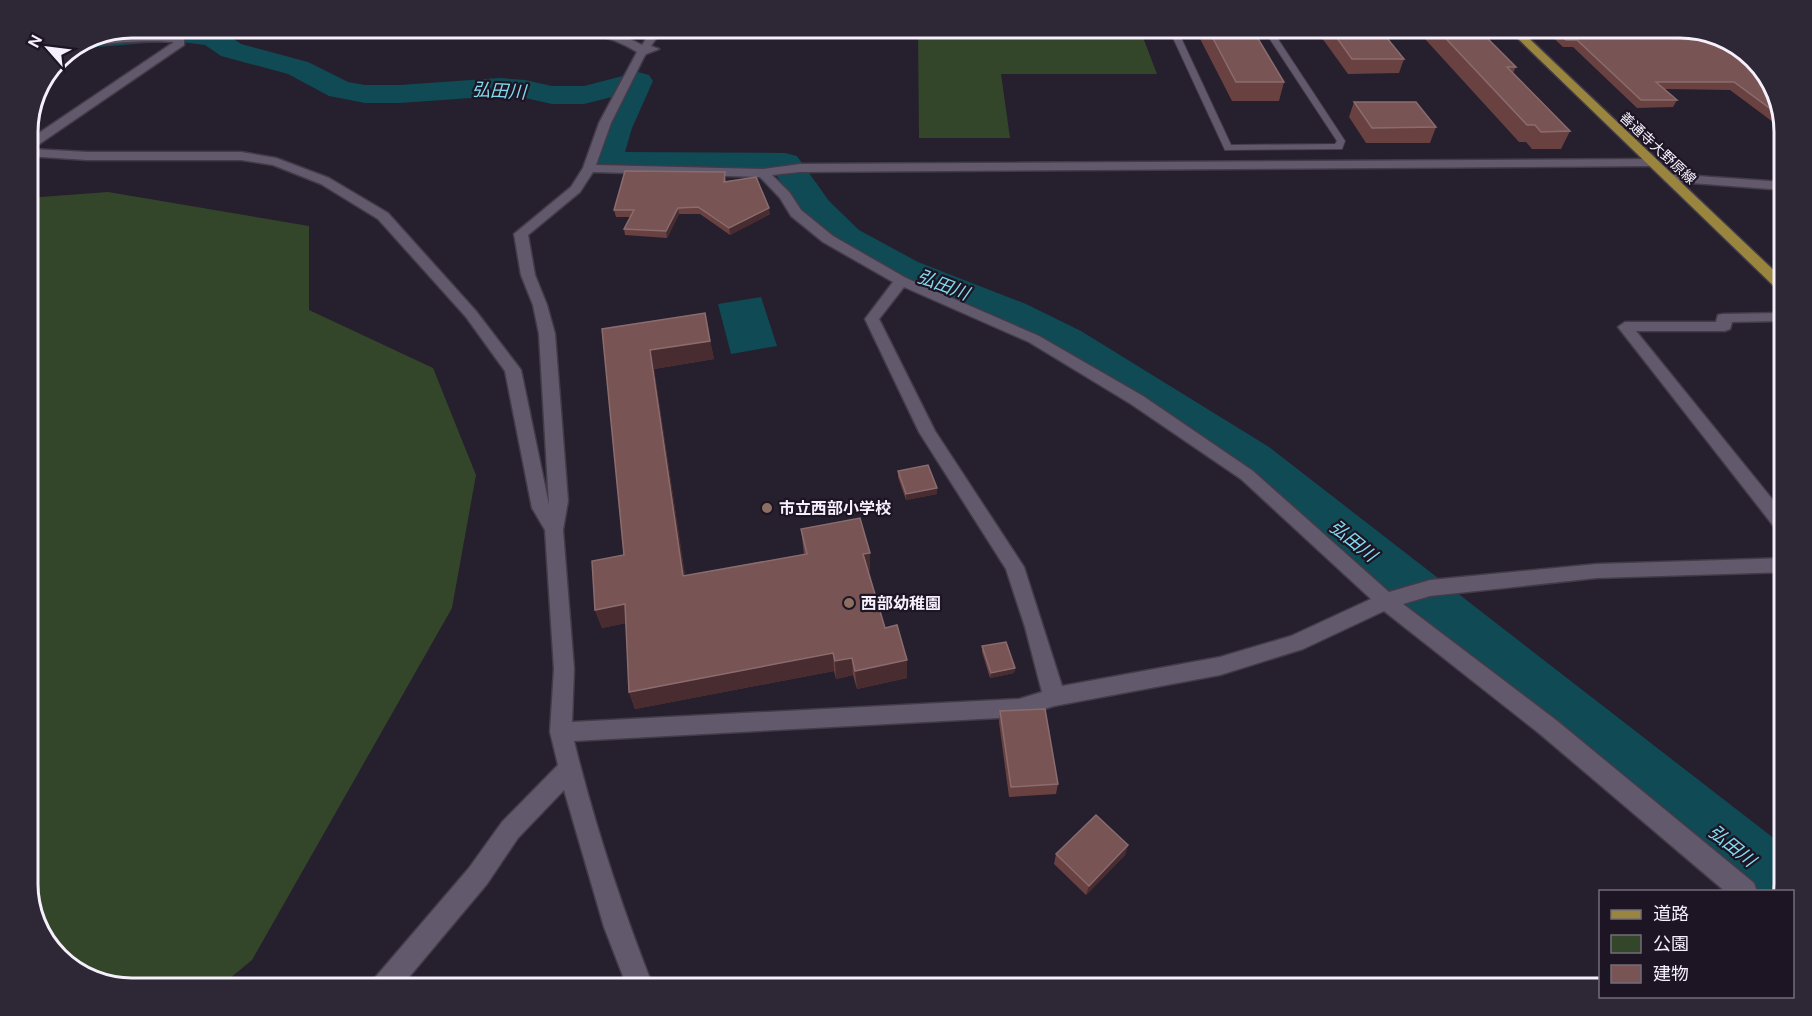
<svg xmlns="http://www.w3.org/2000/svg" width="1812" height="1016" viewBox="0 0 1812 1016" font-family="'DM Sans','Noto Sans JP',sans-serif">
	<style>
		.green { fill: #33462a }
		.water { fill: #0f4a55 }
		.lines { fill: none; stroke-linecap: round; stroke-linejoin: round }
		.river { fill: #0f4a55; fill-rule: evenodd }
		.lane-casing { stroke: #423b48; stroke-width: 2 }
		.street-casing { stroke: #423b48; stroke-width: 3 }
		.primary-casing { stroke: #423b48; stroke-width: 3 }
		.lane { fill: #625a6c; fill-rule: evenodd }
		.street { fill: #625a6c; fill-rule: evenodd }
		.primary { fill: #9a853e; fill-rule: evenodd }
		.wall { fill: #694140 }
		.shaded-wall { fill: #482c30 }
		.building { fill: #785454; stroke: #8b6c6e; stroke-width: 1.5 }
		.education-dot { fill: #8d6e63; stroke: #1d1524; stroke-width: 2 }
		.labels { text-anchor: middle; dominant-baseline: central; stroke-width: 4.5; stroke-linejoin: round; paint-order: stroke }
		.far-street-label { font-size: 14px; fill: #f5f0fb; stroke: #1d1524 }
		.poi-label { font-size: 16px; font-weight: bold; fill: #f5f0fb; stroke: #1d1524; text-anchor: start }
		.water-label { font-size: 18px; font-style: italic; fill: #81dbef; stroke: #1d1524 }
		.rim { fill: none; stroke: #f5f0fb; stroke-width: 3 }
	</style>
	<rect width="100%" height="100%" fill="#261f2e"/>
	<path class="green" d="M918 27H1139L1157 74H1001L1010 138H919Z
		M108 192 309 226V310L433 368 476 475 452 608 252 960 217 989H132L80 975 44 942 27 891V198Z"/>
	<path class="water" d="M761 297 777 346 731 354 718 304Z"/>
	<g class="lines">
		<path class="river" d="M144 27H195L222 31 241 44 308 62 348 82 365 85H400L499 78 525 80 552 86H584L638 72 649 75 653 81 632 128 625 152 785 153 797 156 829 201 859 230 918 262 1026 304 1081 331 1269 447 1785 847 1783 892H1736L1235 471 1051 349 998 322 890 278 833 246 803 217 775 173 606 172 594 169 589 162 600 128 616 96 584 104H552L525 98 499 96 400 103H365L329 96 288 74 221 56 205 45 173 41 85 48 75 46 92 35Z"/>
		<defs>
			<path id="lane" d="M1168 27H1176L1231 145 1335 144 1337 141 1262 27H1270L1345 141 1342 149 1225 150Z"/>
			<path id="street" d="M515 27C525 27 534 29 544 30 582 31 606 26 642 45L654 27H664L651 46 659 49 646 54 644 57 611 123 596 165 763 169 800 164 1654 159 1656 162 1650 166 800 172 772 175 790 193 801 210 833 236 906 278 1039 336 1143 396 1253 471 1389 592 1430 580 1597 564 1785 558V572L1597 578 1430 596 1403 604 1556 720 1754 883 1757 892H1726L1540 734 1384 611 1303 649 1220 675 1054 706 1019 717 574 741C595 826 622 908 654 989H628L604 927 564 790 518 838 487 884 399 989H369L373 980 469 868 502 822 558 765 550 732 554 669 545 530 532 508 505 371 466 317 378 219 321 184 273 165 241 160H87L27 156V141L174 42C154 40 97 42 79 49 70 52 65 63 55 64 69 32 154 31 184 38V45L32 149 87 152H241L276 158 329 178 388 213 476 311 521 370 549 505 539 334 533 305 521 275 514 234 571 187 583 168 599 123 637 52C624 44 609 37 593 35 570 32 534 44 515 27ZM593 172 760 177 780 198 791 216 823 242 893 282 865 319 919 432 1006 569 1025 627 1042 692 1019 699 572 722 574 669 563 530 568 501 555 334 547 305 535 275 528 235 580 192ZM904 287 1029 342 1131 404 1241 479 1371 599 1291 636 1220 657 1062 686 1024 567 935 431 879 319Z
				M1669 174 1785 182V190L1665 181 1663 178 1665 175Z
				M1785 313V321L1732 322 1730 329 1725 331H1636L1785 515V535L1779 533 1618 327 1625 322H1716L1718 315 1723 314Z"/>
			<path id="primary" d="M1506 27H1517L1785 281V293L1780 292Z"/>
		</defs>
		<use href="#lane" class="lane-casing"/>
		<use href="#street" class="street-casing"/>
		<use href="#primary" class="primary-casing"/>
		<use href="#lane" class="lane"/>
		<use href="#street" class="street"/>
		<use href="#primary" class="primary"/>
	</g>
	<path class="wall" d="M780 27H851L850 33 781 32Z
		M1194 27H1251L1284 82 1279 101H1232Z
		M1314 27H1378L1404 59 1399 73 1348 74Z
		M1414 27H1476L1516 67 1513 73 1570 131 1561 149H1532L1526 142H1519Z
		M1542 27H1680L1732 41 1742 51 1738 47 1720 39 1672 37 1673 39 1771 79 1785 125V131L1730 90 1665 89 1677 100 1673 107 1637 108 1573 47H1563Z
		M1354 102 1436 127 1430 143H1366L1349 117Z
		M726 178V181L770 214 730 235 700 214H679L667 238 625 235 624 229 630 217H616L614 210Z
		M602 329 710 341 714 359 654 369 685 576 804 555 801 529 870 553V571L868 572 885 628 907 660V678L857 689 853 675 836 679 834 671 635 709 629 692 626 623 602 628 595 610 624 555Z
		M898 471 937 494 906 500 898 477Z
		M982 646 1015 668 1014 673 990 678 982 652Z
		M1000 711 1058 784 1056 794 1009 797 999 722Z
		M1128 845 1125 855 1086 895 1054 864 1056 854Z"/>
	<path class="shaded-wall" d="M1677 30 1673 37 1667 40 1671 33Z
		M678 208 679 214 667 238 666 231Z
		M769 208 770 214 730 235 729 228Z
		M710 341 714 359 654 369 688 594 683 576 650 350Z
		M937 488V494L906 500V494Z
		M870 553V571L864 572 863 554Z
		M625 604 631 622 602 628 595 610Z
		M833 653 834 671 635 709 629 692Z
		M852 658 853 675 836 679 835 661Z
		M907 660V678L857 689 855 671Z
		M1015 668 1014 673 990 678 991 673Z
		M1128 845 1125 855 1086 895 1089 886Z"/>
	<path class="building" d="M1207 27H1251L1284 82H1236Z
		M1329 27H1378L1404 59H1352Z
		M1435 27H1476L1516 67H1507L1570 131 1541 132 1535 125H1527Z
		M1552 27H1680L1694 31 1677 30 1671 33 1673 39 1724 41 1747 56 1771 79 1783 118 1734 82H1656L1677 100H1641L1577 40H1566Z
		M1354 102H1416L1436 127 1372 128Z
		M625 171 725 172 724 182 756 177 769 208 729 228 698 207 678 208 666 231 624 229 634 210H614Z
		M705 313 710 341 650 350 683 576 807 554 801 529 860 518 870 553 863 554 885 628 897 625 907 660 855 671 852 658 835 661 833 653 629 692 625 604 595 610 592 561 624 555 602 329Z
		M928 465 937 488 906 494 898 471Z
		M1006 642 1015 668 991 673 982 646Z
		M1045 709 1058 784 1011 787 1000 711Z
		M1096 815 1128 845 1089 886 1056 854Z"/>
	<g class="education-dot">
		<circle cx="767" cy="508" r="6"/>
		<circle cx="849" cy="603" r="6"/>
	</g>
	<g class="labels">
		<g class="far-street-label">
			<text transform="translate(1658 148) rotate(43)">善通寺大野原線</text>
		</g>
		<g class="poi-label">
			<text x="779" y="508">市立西部小学校</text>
			<text x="861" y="603">西部幼稚園</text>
		</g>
		<g class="water-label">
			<text transform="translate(499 91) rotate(3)">弘田川</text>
			<text transform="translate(943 285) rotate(21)">弘田川</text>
			<text transform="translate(1353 541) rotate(39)">弘田川</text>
			<text transform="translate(1732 846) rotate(39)">弘田川</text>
		</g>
	</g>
	<path d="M0 0H1812V1016H0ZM132 38H1680A94 94 0 0 1 1774 132V884A94 94 0 0 1 1680 978H132A94 94 0 0 1 38 884V132A94 94 0 0 1 132 38Z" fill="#2e2735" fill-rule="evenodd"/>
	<path class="rim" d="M132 38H1680A94 94 0 0 1 1774 132V884A94 94 0 0 1 1680 978H132A94 94 0 0 1 38 884V132A94 94 0 0 1 132 38Z"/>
	<rect x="1599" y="890" width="195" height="108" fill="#1d1524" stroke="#736d7a" stroke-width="1.5"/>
	<rect x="1611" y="910" width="30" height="9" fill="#9a853e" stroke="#736d7a" stroke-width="1.5"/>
	<text x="1653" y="920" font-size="18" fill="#f5f0fb">道路</text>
	<rect x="1611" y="935" width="30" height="18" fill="#33462a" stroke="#736d7a" stroke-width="1.5"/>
	<text x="1653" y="950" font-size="18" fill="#f5f0fb">公園</text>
	<rect x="1611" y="965" width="30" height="18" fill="#785454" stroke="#736d7a" stroke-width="1.5"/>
	<text x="1653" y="980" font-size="18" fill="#f5f0fb">建物</text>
	<g transform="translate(48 48) rotate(298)" stroke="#1d1524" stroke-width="4.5" paint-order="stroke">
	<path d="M0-4.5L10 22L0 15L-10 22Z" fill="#f5f0fb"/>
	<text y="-9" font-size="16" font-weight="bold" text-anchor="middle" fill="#f5f0fb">N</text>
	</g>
</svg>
